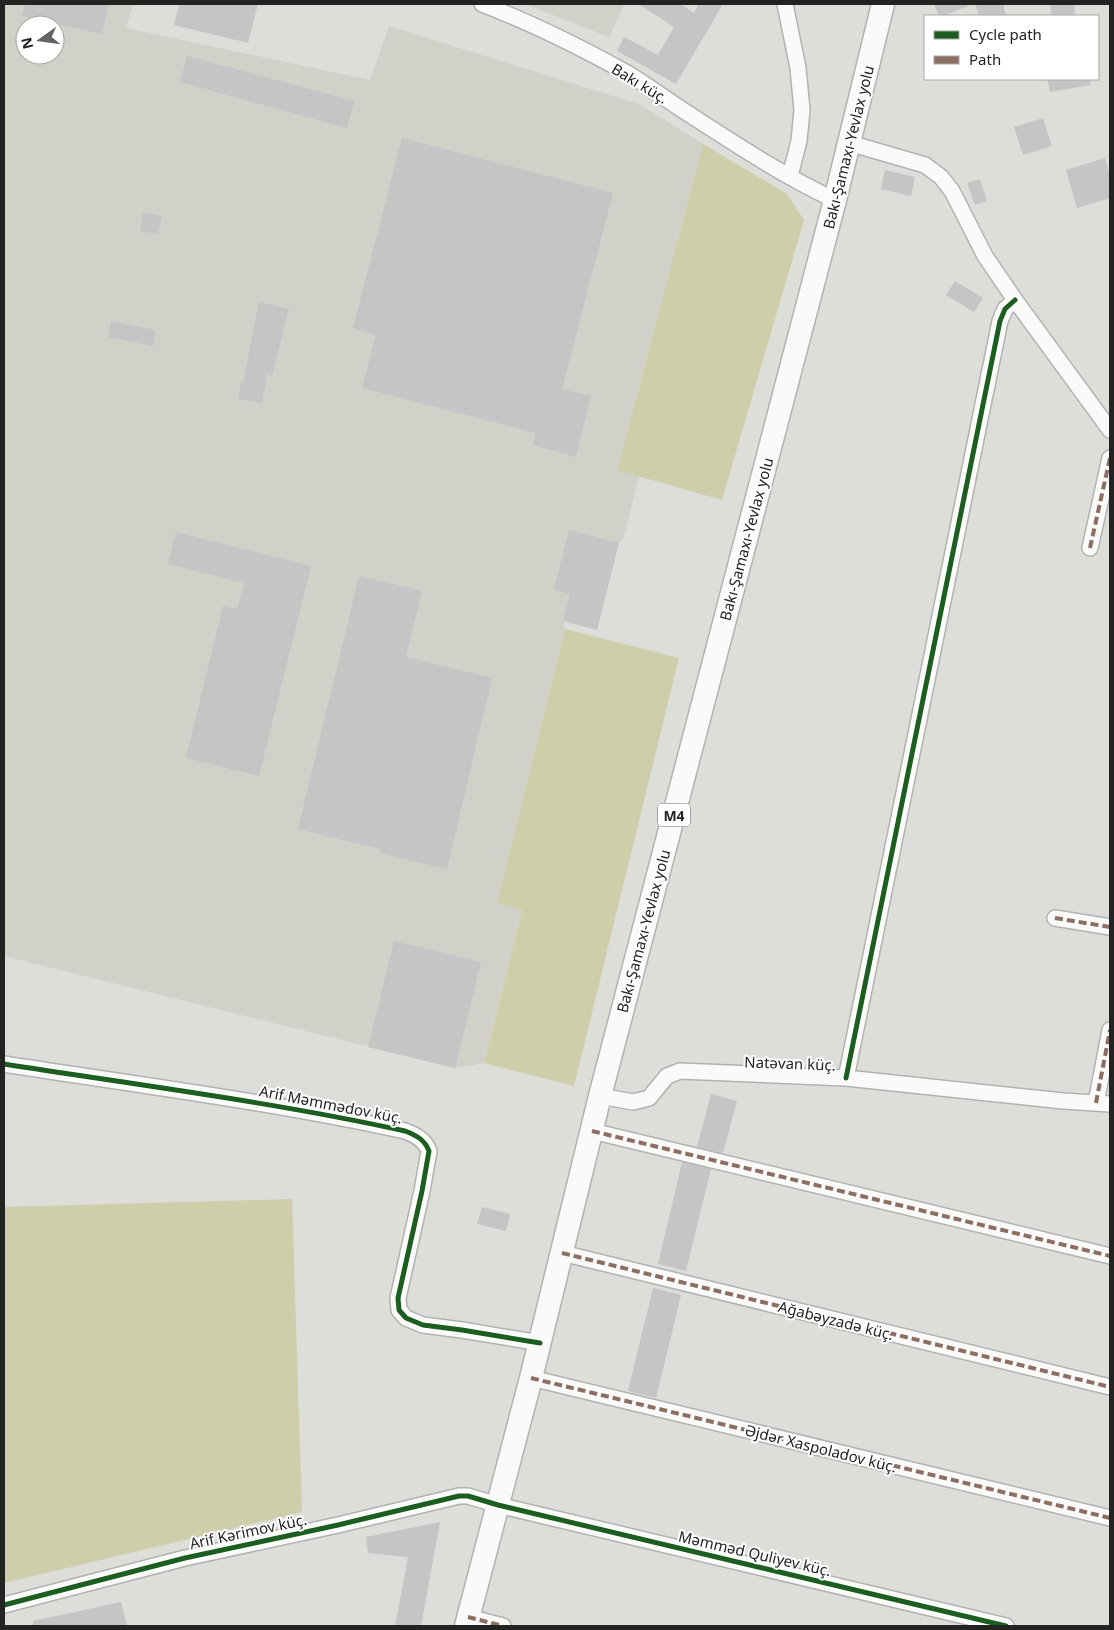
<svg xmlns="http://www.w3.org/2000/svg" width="1114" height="1630" viewBox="0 0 1114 1630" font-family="'Noto Sans',sans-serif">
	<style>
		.built { fill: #d1d1c9; fill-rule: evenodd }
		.green { fill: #cecfaa }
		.building { fill: #c4c5c4 }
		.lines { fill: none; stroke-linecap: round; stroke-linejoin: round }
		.minor-casing { stroke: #b2b2b0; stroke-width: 18 }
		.highway-casing { stroke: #b2b2b0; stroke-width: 25 }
		.minor { stroke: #fafaf9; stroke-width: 15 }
		.highway { stroke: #fafaf9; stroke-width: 22 }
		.quiet { stroke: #8d6e63; stroke-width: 4; stroke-dasharray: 8 4; stroke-linecap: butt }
		.cycleway-casing { stroke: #fff; stroke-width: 8 }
		.cycleway { stroke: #1b5e20; stroke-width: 5 }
		.labels { text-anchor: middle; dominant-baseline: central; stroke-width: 4; stroke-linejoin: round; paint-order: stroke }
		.shield { fill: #fff; stroke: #656564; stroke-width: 1 }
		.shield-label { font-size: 14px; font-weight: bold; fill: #232322 }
		.street-label { font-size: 15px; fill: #232322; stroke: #fff }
	</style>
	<rect width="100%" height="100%" fill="#ddddda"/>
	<path class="built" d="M4 4H133L126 28 370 80 389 26 639 104 703 144 617 469 639 476 624 537 619 543 569 531 570 594 563 621 565 629 497 903 522 909 484 1063 455 1068 4 956ZM25 25H55V55H25Z
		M525 4H624L609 37Z"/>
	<path class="green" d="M703 144 787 194 804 220 722 500 617 470Z
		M565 629 679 658 574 1086 484 1063 522 910 497 903Z
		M292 1199 302 1512 4 1583V1207Z"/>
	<path class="building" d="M25 4H109L102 34 22 16Z
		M179 4H258L248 43 174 25Z
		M638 4H681L694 13 699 4H723L676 84 617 51 624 37 658 55 674 27Z
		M934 4H973L943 16H939Z
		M975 4H1003L1006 16H979Z
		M1050 4H1074L1075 16H1051Z
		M187 56 354 101 347 128 180 82Z
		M1047 79H1090L1091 85 1050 92Z
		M1043 118 1052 146 1023 155 1014 127Z
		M402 138 613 193 562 389 591 396 576 457 533 445 536 433 362 388 376 335 353 328Z
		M1105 158 1110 176V198L1077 208 1066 170Z
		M885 170 915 177 911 196 881 189Z
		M980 179 987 201 975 205 967 183Z
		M143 212 162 216 158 234 140 231Z
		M955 281 983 298 974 312 946 295Z
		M259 302 289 309 272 376 267 374 262 403 238 399 241 382 243 383Z
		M111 321 156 330 153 346 108 337Z
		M569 530 619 543 597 630 563 621 570 594 554 590Z
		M176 532 311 566 259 776 186 758 223 606 237 609 244 583 168 564Z
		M359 576 422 591 406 657 492 678 447 869 379 853 380 849 298 829Z
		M394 941 481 962 455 1068 368 1047Z
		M711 1094 737 1101 723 1153 697 1147Z
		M682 1162 711 1169 686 1271 658 1264Z
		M482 1207 510 1214 506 1231 477 1224Z
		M653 1288 681 1295 656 1398 628 1391Z
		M440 1522 421 1626H395L408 1557 368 1553 366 1537Z
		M121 1602 127 1626H33V1621Z"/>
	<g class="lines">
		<defs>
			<path id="minor" d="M482 4C532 23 580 47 627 73 645 84 663 97 681 109 731 141 781 175 835 200
				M785 4 798 68 802 110 799 141 790 176
				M849 143 925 165 941 177 952 191 985 256 1015 300 1110 430
				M1090 548 1110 458
				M1055 918 1110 927
				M4 1064C138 1085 273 1102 405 1131 416 1135 425 1140 429 1151L422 1191 398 1298 399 1310 406 1318 423 1325 462 1330 540 1343
				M846 1078 1000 321 1005 309 1015 300
				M600 1096 633 1102 649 1098 667 1076 680 1071 846 1078 1063 1101 1110 1104
				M1096 1103 1110 1030
				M592 1131 1110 1256
				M562 1253 1110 1387
				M531 1378 1110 1518
				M4 1605 185 1558 338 1525 459 1496H468L498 1505 1006 1626
				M468 1617 503 1626"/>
			<path id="highway" d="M466 1626 531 1378 600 1096 835 200 883 4"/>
		</defs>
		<use href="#minor" class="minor-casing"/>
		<use href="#highway" class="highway-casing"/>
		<use href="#minor" class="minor"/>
		<use href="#highway" class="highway"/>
		<path class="quiet" d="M1090 548 1110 458
			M1055 918 1110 927
			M1096 1103 1110 1030
			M592 1131 1110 1256
			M562 1253 1110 1387
			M531 1378 1110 1518
			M468 1617 503 1626"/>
		<defs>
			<path id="cycleway" d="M4 1064C138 1085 273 1102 405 1131 416 1135 425 1140 429 1151L422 1191 398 1298 399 1310 406 1318 423 1325 462 1330 540 1343
				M846 1078 1000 321 1005 309 1015 300
				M4 1605 185 1558 338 1525 459 1496H468L498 1505 1006 1626"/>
		</defs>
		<use href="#cycleway" class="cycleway-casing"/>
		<use href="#cycleway" class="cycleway"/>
	</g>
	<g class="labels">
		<rect class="shield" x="658" y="803.5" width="32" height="23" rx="4"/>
		<g class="shield-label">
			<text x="674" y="815">M4</text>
		</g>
		<g class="street-label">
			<text transform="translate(640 83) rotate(31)">Bakı küç.</text>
			<text transform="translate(848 147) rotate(-76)">Bakı-Şamaxı-Yevlax yolu</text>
			<text transform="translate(746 539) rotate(-75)">Bakı-Şamaxı-Yevlax yolu</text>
			<text transform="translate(643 931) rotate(-75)">Bakı-Şamaxı-Yevlax yolu</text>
			<text transform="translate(790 1063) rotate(2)">Natəvan küç.</text>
			<text transform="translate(331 1104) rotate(11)">Arif Məmmədov küç.</text>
			<text transform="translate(836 1320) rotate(14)">Ağabəyzadə küç.</text>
			<text transform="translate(821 1448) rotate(14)">Əjdər Xaspoladov küç.</text>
			<text transform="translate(248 1531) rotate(-12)">Arif Kərimov küç.</text>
			<text transform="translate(755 1553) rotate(13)">Məmməd Quliyev küç.</text>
		</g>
	</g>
	<rect width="1114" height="1630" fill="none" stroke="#232322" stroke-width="10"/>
	<rect x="924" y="15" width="175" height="65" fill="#ffffff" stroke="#a7a7a7"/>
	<rect x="934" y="31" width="25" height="8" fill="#1b5e20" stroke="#a7a7a7"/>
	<text x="969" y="40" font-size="15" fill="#232322">Cycle path</text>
	<rect x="934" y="56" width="25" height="8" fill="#8d6e63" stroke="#a7a7a7"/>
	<text x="969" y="65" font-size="15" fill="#232322">Path</text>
	<g transform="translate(40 40) rotate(256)"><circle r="24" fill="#ffffff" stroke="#a7a7a7"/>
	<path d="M0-4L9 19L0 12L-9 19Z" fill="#646462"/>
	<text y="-8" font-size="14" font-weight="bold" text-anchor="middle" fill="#232322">N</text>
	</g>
</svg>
